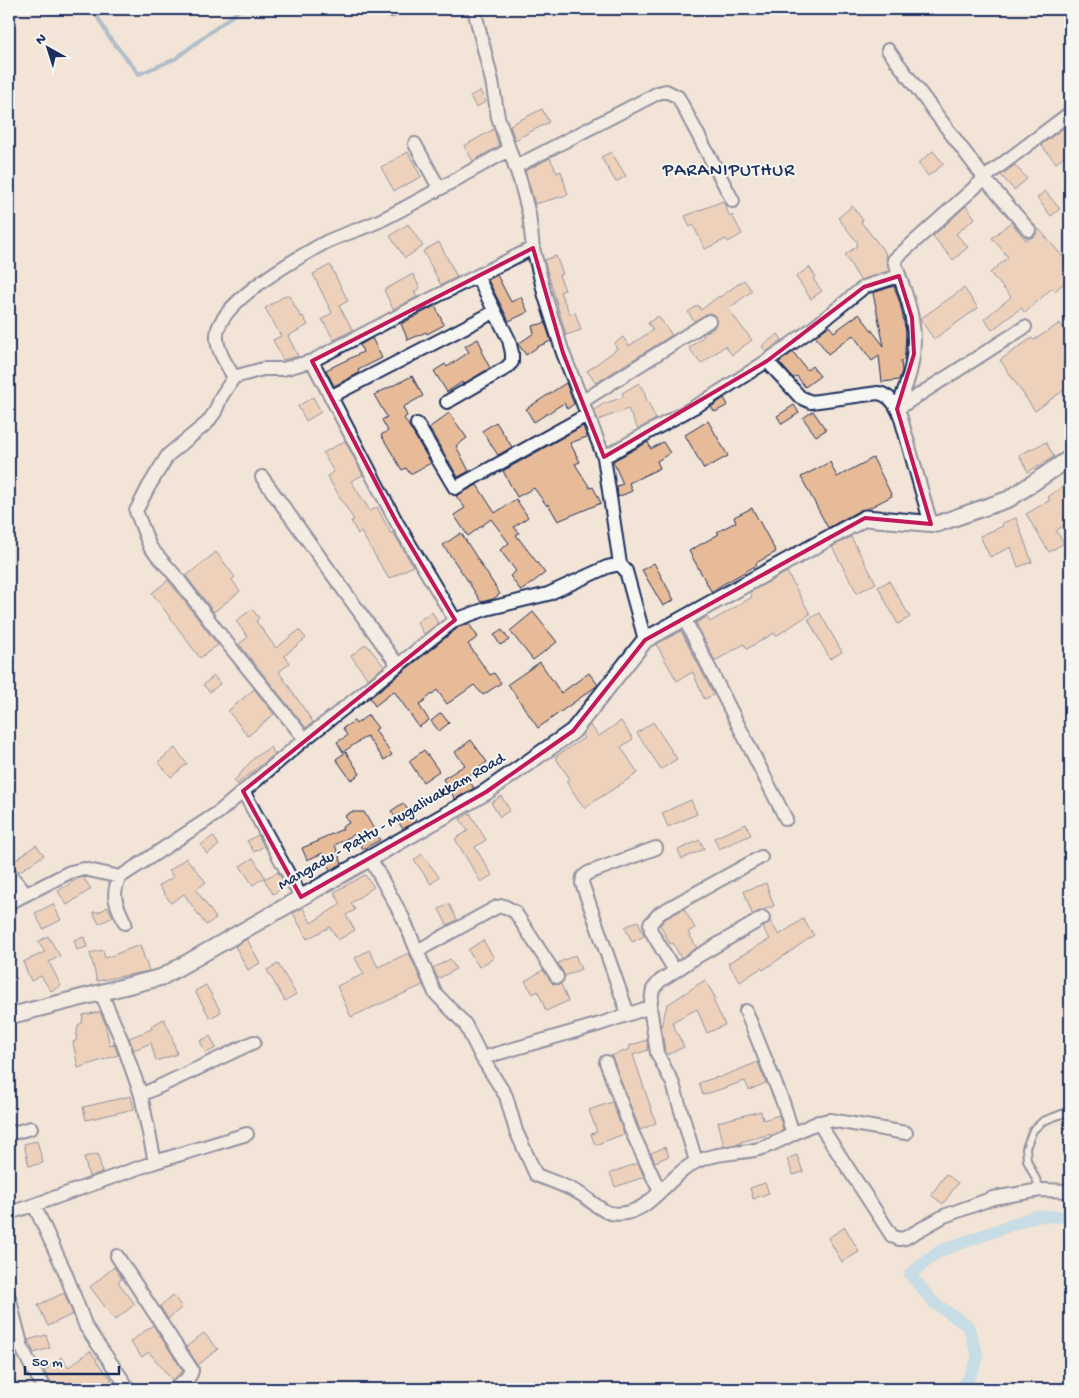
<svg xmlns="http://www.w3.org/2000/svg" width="1079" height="1398" viewBox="0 0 1079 1398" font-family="'Gochi Hand',sans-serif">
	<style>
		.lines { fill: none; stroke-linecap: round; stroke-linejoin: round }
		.stream { stroke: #6391b9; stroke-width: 4 }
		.canal { stroke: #93d3f5; stroke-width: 12 }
		.building { fill: #e8bb98; stroke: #1b2f5e }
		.service-casing { stroke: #1b2f5e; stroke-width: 10 }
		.minor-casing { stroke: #1b2f5e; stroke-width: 16 }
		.tertiary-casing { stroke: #1b2f5e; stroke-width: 19 }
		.service { stroke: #f6f6f2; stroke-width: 6 }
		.minor { stroke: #f6f6f2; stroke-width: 12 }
		.tertiary { stroke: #f6f6f2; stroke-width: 15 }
		.marked { fill: none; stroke: #c2185b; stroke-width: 4; stroke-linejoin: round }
		.labels { text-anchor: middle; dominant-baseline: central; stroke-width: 4; stroke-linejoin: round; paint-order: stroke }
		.street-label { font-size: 16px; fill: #1b2f5e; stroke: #f6f6f2 }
		.quarter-label { font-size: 19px; letter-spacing: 1px; fill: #1b2f5e; stroke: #f6f6f2 }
	</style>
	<rect width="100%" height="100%" fill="#f2e4d7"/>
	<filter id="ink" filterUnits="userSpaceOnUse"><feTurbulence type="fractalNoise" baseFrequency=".02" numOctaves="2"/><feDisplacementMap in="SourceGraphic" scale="10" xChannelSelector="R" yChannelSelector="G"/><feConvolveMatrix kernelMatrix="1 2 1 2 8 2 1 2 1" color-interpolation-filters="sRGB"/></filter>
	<g filter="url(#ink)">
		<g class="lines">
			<path class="stream" d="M93 9 109 37 139 74 175 59 241 9
				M9 14 19 9"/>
			<path class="canal" d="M960 1389 969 1378 978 1357 968 1326 933 1302 910 1274 940 1251 1036 1216 1070 1217"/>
		</g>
		<path class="building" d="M480 91 486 102 476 107 470 96Z
			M542 109 549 122 515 140 510 125Z
			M1070 123V151L1056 163 1041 145Z
			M494 129 499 146 473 161 464 146Z
			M933 151 944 164 928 176 918 163Z
			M408 152 421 177 394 191 381 167Z
			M611 152 626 176 616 182 601 157Z
			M550 158 557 173 561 171 568 195 535 204 525 171Z
			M1015 165 1027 179 1014 190 1001 175Z
			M1045 191 1060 209 1051 216 1037 198Z
			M723 201 730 217 732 215 742 234 728 242 726 239 705 249 693 225 690 227 685 216Z
			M852 206 863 220 861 222 885 252 889 271 860 280 845 255 857 246 856 245 858 243 838 218Z
			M966 206 975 218 956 234 968 247 953 260 933 236Z
			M1011 222 1026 240 1035 236 1039 229 1070 265V278L1055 291 1052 288 1025 313 1021 308 992 330 984 319 1011 297 990 273 1008 257 992 238Z
			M408 224 423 246 405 258 390 236Z
			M439 242 457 277 441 285 423 251Z
			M556 256 563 274 559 275 565 290 560 292 570 314 575 312 581 330 566 335 544 260Z
			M330 265 348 301 339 306 353 330 334 340 322 319 332 313 313 274Z
			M809 267 816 277 813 279 822 291 811 299 796 277Z
			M413 274 420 288 414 292 417 297 393 309 384 290Z
			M497 275 511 302 521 297 528 312 509 321 488 280Z
			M744 280 752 291 728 309 752 340 732 355 725 346 701 364 689 348 704 336 703 334 714 328 717 320 713 314 709 313 694 321 688 312 698 305 701 310 719 296 720 297Z
			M894 286 900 303 906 332 905 353 904 360 901 361 902 371 899 380 882 382 879 356 872 361 853 335 828 354 815 336 829 326 834 332 859 314 884 346 873 293Z
			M964 288 978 308 934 339 920 319Z
			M288 294 301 317 303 316 308 325 288 336 298 356 283 360 273 340 281 336 265 308Z
			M435 306 444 325 427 334 426 332 408 340 401 324Z
			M658 316 672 335 596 383 587 371 617 349 614 344 623 337 629 346 653 330 648 323Z
			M545 323 551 341 539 346 526 355 518 344 534 333 532 326Z
			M1060 323 1070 338V383L1066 386 1067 388 1035 411 1000 360 1032 338 1034 340Z
			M778 334 782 340 766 352 762 346Z
			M372 338 382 358 358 370 359 373 334 386 326 370 363 352 360 345Z
			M478 339 483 350 481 351 490 368 463 384 462 382 447 392 434 371 445 364 447 367 469 352 465 346Z
			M793 352 807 370 812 366 820 376 805 387 797 376 793 378 779 362Z
			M412 376 423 396 403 407 407 416 404 418 431 463 410 474 406 468 402 470 381 435 388 431 382 420 387 417 374 395Z
			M566 383 574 404 567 409 564 403 534 422 526 409Z
			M639 383 646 395 645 396 656 419 638 429 628 409 598 420 594 410 603 404 624 397 622 393Z
			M313 397 321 412 306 421 298 406Z
			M724 398 728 405 715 412 711 407Z
			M794 405 799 413 782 424 777 416Z
			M813 411 826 430 816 436 803 418Z
			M449 413 467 438 456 446 469 471 458 477 429 428Z
			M708 421 728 456 704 469 685 435Z
			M496 422 512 447 498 455 482 431Z
			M583 426 587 437 570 443 580 462 575 464 590 488 593 487 601 503 558 521 548 504 547 506 534 488 517 497 503 471Z
			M345 441 363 475 351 481 370 511 377 507 391 534 393 532 413 566 389 579 361 532 358 534 351 521 354 520 327 476 334 472 323 453Z
			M648 442 651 449 663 442 670 453 657 461 660 468 629 483 632 491 618 497 617 486 623 484 613 461Z
			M1046 442 1054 457 1028 472 1019 455Z
			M873 458 892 496 867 509 860 510 828 528 801 477 830 462 837 477Z
			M1070 481V521L1056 531 1064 543 1049 552 1026 514 1050 500 1048 497Z
			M477 485 495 513 516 499 528 517 514 527 519 533 516 535 545 573 521 591 510 576 516 571 500 550 509 543 491 519 468 536 454 515 465 508 456 496Z
			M752 508 776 552 756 563 757 565 711 591 689 551 719 534 717 532 736 522 734 517Z
			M1016 518 1032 562 1018 567 1011 547 990 557 980 536 1003 526 1002 523Z
			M461 533 500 594 493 599 481 602 466 578 443 545Z
			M851 537 876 583 857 593 832 547Z
			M216 552 235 577 232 580 240 591 214 612 186 576Z
			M654 563 674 600 663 606 642 570Z
			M787 572 810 614 776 636 774 633 747 649 744 644 715 661 696 623 707 617 710 622 752 597 750 592Z
			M168 580 218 645 200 658 152 593Z
			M889 581 910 617 898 624 878 587Z
			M252 609 259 618 256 621 276 648 299 630 306 638 284 656 290 663 279 672 313 722 306 728 239 644 248 637 236 621Z
			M432 612 438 623 424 634 417 622Z
			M533 612 557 642 533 660 510 631Z
			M820 613 842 652 830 659 808 619Z
			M469 624 478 637 468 644 490 675 494 673 501 683 483 695 474 685 447 704 437 690 419 705 429 720 419 727 394 691 375 706 370 698 459 627Z
			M502 630 509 640 500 645 494 635Z
			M681 631 714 695 704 699 693 672 677 681 656 644Z
			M366 644 384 666 368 679 351 656Z
			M540 662 561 693 589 673 598 685 538 728 508 684Z
			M214 676 220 684 210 692 203 685Z
			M254 689 274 714 248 736 228 711Z
			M441 713 449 723 439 731 431 721Z
			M368 715 378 728 375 730 392 755 384 760 367 736 343 752 337 742 347 736 343 728 354 721 356 724Z
			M621 721 633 739 621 747 638 773 584 808 566 781 570 779 555 757 584 738 581 735 590 725 599 736Z
			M653 722 677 759 661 769 637 733Z
			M471 740 487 762 467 777 474 788 455 799 443 779 465 765 455 752Z
			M270 747 275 754 237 784 234 781 254 758Z
			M175 748 187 764 171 777 158 762Z
			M424 750 439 771 423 782 409 761Z
			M346 752 360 774 351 780 336 759Z
			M501 796 510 810 500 817 491 803Z
			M691 800 697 814 668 827 662 813Z
			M403 803 416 821 403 829 391 811Z
			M351 812H364L380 840 363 849 355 834 335 845 342 864 330 870 323 853 307 860 302 848 319 841 318 840 343 829 342 827 349 823 345 816Z
			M470 813 486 840 475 847 492 875 481 882 455 839 468 831 460 819Z
			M746 824 751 835 719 849 714 838Z
			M258 835 264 846 254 852 247 841Z
			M213 836 219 845 207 854 201 845Z
			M700 840 704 849 682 859 678 850Z
			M36 845 44 855 19 872 12 866 9 865Z
			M422 854 439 877 431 884 414 860Z
			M186 858 206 882 196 890 216 918 206 925 184 894 171 903 159 886 173 877 169 871Z
			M253 858 265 877 253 885 240 866Z
			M278 872 286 886 273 894 264 879Z
			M365 875 374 887 351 903 355 910 346 915 355 930 338 940 330 927 307 939 293 913 303 908 311 923 341 904 334 892Z
			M83 877 91 889 67 905 58 891 77 879Z
			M766 883 774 906 752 914 744 891Z
			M53 904 61 920 43 929 35 913Z
			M449 904 457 920 447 925 439 909Z
			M108 907 113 917 99 924 93 912H99Z
			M684 909 695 928 688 932 697 948 681 958 673 943 670 944 660 925 665 919Z
			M803 919 814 935 781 958 763 970 761 968 740 982 728 963 770 939 763 928 770 921 779 935Z
			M638 921 644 936 632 942 625 927Z
			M48 936 60 956 49 962 61 986 51 991 41 976 31 981 23 962 45 952 38 942Z
			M84 937 87 947 77 950 74 940Z
			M247 939 260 963 248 970 235 946Z
			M483 940 494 958 479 967 468 950Z
			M140 945 149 971 97 981 90 953 103 950 105 958Z
			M369 950 378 967 409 953 423 985 351 1017 337 986 364 974 355 958Z
			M575 955 581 969 565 976 558 963Z
			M450 959 456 969 438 979 433 968Z
			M278 964 296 994 285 1001 267 970Z
			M543 970 553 984H561L568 1001 546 1011 538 991 533 994 525 981Z
			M705 980 716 999 713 1000 725 1025 707 1033 697 1009 672 1022 684 1047 667 1055 665 1050 661 1027 667 1005Z
			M206 985 221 1012 210 1018 195 991Z
			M100 1012 105 1023 110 1046 114 1044 118 1055 78 1068 73 1042 76 1041 78 1025 82 1023 83 1015Z
			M164 1019 171 1034 177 1054 156 1061 151 1043 134 1050 129 1038 152 1029 151 1026Z
			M210 1036 216 1048 206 1053 200 1041Z
			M647 1040 648 1050 633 1055 656 1123 640 1130 611 1056 630 1049 629 1046Z
			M758 1062 766 1083 749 1090 745 1081 703 1095 699 1083 717 1077 718 1078Z
			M131 1096 134 1109 86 1120 83 1107Z
			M612 1102 624 1134 595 1145 591 1134 597 1132 589 1110Z
			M761 1111 763 1120 779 1115 783 1130 771 1136V1134L740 1142 741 1143 737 1144 724 1146 718 1122Z
			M37 1141 43 1163 29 1166 24 1144Z
			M665 1147 669 1156 655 1162 651 1153Z
			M98 1154 102 1172 89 1177 84 1157Z
			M797 1155 803 1172 793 1175 787 1159Z
			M638 1163 644 1177 615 1187 610 1173Z
			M946 1174 958 1183 943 1204 931 1195Z
			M765 1183 769 1193 753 1199 750 1188Z
			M845 1227 859 1252 842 1262 828 1238Z
			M114 1267 122 1279 118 1282 135 1304 115 1320 90 1287Z
			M64 1293 73 1314 48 1326 38 1305Z
			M173 1295 182 1307 168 1319 160 1306Z
			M153 1325 183 1371 172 1380 149 1352 142 1357 130 1342Z
			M204 1333 218 1349 198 1365 186 1347Z
			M46 1335 50 1348 34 1353 28 1340Z
			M90 1351 97 1360 96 1361 112 1380 100 1389H56L44 1371 61 1357 69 1367Z"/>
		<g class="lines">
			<defs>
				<path id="service" d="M1041 1190 1027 1160 1026 1148 1033 1130 1043 1121 1070 1111"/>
				<path id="minor" d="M474 9 492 81 498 117 520 180 529 214 533 248 545 296 563 353 604 457 620 564
					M392 10 395 9
					M888 50 985 179 1029 230
					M415 144 439 188
					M515 167 658 93 666 91 678 97 733 201
					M312 361 283 369H263L234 377C226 364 213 345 218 329 228 297 297 258 326 242 343 234 362 229 379 221 422 200 466 173 509 150
					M767 361 800 397 811 402 878 393C890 395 895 404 900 415L931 524
					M234 377 221 397 215 412 207 423 168 455 149 486 136 511 150 547 179 580 219 633 305 739
					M332 396 494 312
					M583 401 709 321
					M447 402 506 368 512 362V353L509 340 477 276
					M897 409C910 378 918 353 912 319 909 299 900 279 894 260L993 171 1070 113
					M897 409 1025 327
					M417 424 455 488 587 415
					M604 457 705 401 767 361 812 329 864 287 899 276
					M262 477 397 664
					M684 618 786 819
					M455 620 397 523 312 361 415 307 533 248
					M243 791 301 897
					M370 858 403 918 435 993 465 1024 482 1058 506 1096 516 1131 536 1175C551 1181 568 1186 582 1195 590 1200 601 1211 610 1213 649 1220 666 1176 696 1162 715 1152 739 1154 759 1149 784 1142 804 1124 830 1120L906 1133
					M9 873 26 894
					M9 903 70 872 84 869 120 877
					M125 923C117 905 110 896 120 877L219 812 305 739 455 620 486 609 548 594 607 567 620 564 626 571 645 640
					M417 951 497 907 504 906 515 912 557 977
					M675 971 651 931 650 924 660 913 761 857
					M101 993 122 1041 141 1095 155 1162
					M746 1011 784 1105 793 1134
					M628 1014 582 883 583 877 588 873 656 848
					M482 1058 600 1024 650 1007
					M606 1062 631 1130 660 1192
					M141 1095 254 1042
					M818 1122 892 1236 899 1239 905 1238 944 1216 993 1198 1041 1190 1070 1191
					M9 1134 31 1128
					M696 1161 673 1084 657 1053 650 1007 653 989 660 981 693 959 763 918
					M9 1213 34 1205
					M117 1256 192 1370C191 1379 180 1384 173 1389
					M9 1297 22 1348 33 1370 46 1389
					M129 1389 86 1327 65 1272 34 1205 155 1162 247 1134"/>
				<path id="tertiary" d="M9 1016 162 977 486 792 573 731 645 640 865 518 937 524 1009 499 1070 458"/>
			</defs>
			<use href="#service" class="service-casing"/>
			<use href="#minor" class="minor-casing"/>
			<use href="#tertiary" class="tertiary-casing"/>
			<use href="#service" class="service"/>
			<use href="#minor" class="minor"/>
			<use href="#tertiary" class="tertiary"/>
		</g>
	</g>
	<path d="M0 0H1079V1398H0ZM533 248 563 353 604 457 767 361 864 287 899 276 912 318 914 354 897 409 931 524 865 518 645 640 573 731 486 792 301 897 243 791 455 620 397 523 312 361Z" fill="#f2e4d7" fill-opacity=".55" fill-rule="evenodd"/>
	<path class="marked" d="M533 248 563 353 604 457 767 361 864 287 899 276 912 318 914 354 897 409 931 524 865 518 645 640 573 731 486 792 301 897 243 791 455 620 397 523 312 361Z"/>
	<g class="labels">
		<g class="street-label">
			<text transform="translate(392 823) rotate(-30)">Mangadu - Pattu - Mugalivakkam Road</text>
		</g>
		<g class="quarter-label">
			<text x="729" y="171">PARANIPUTHUR</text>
		</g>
	</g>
	<rect width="1079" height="1398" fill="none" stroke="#f6f6f2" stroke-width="30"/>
	<rect x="15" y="15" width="1049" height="1368" fill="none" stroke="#1b2f5e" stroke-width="2" filter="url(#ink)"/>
	<g transform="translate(48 48) rotate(321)" stroke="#f6f6f2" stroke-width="4" paint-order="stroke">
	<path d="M0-4L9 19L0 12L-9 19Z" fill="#1b2f5e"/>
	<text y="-8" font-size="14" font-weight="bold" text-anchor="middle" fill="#1b2f5e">N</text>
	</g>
	<path d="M25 1366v8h94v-8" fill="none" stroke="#1b2f5e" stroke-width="2.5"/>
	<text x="32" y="1366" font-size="15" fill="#1b2f5e" stroke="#f6f6f2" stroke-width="4" paint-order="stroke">50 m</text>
</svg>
